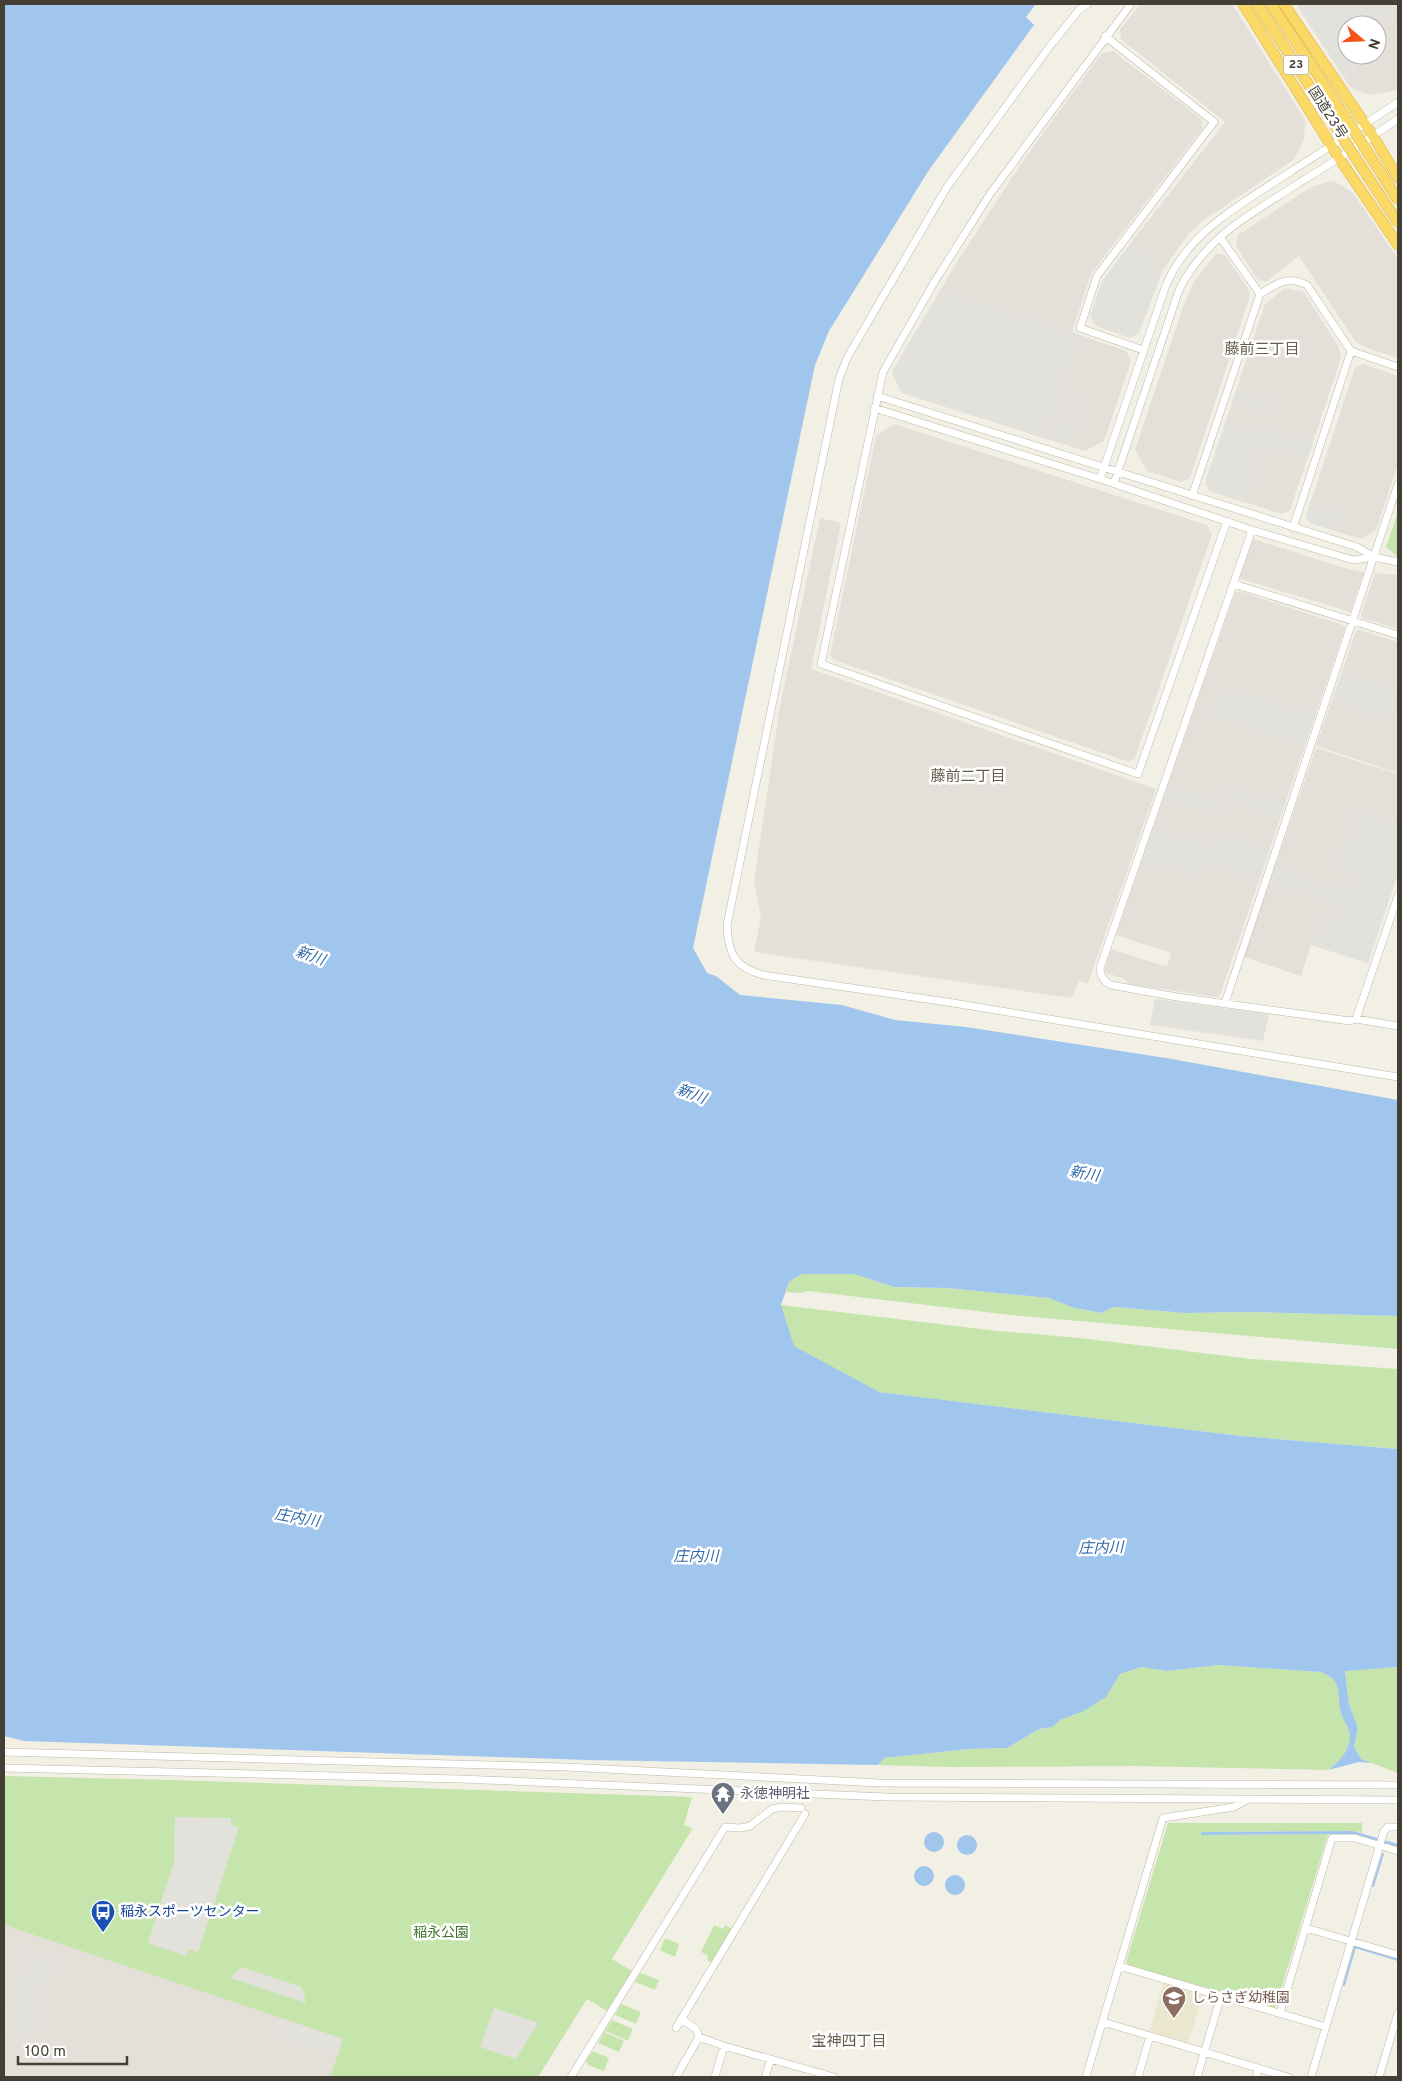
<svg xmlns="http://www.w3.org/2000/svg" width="1402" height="2081" viewBox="0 0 1402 2081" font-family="Overpass,'Noto Sans JP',sans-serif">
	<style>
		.industrial { fill: #e4e0d9; fill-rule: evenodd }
		.education { fill: #ebe6ce }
		.green { fill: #c6e5ad }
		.parking { fill: #e2e1dc }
		.water { fill: #a1c6ee }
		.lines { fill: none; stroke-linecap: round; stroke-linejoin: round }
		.stream { stroke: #a1c6ee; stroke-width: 2 }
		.minor-casing { stroke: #bdb8a7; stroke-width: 8 }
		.highway-casing { stroke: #d9af37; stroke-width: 11 }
		.minor { stroke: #fff; stroke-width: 7 }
		.highway { stroke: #fad967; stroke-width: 10 }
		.highway-bridge-casing { stroke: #d9af37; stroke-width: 11; stroke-linecap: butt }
		.highway-bridge { stroke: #fad967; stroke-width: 10 }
		.labels { text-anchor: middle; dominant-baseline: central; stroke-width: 5; stroke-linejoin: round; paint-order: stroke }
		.shield { fill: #fff; stroke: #7c7971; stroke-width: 1 }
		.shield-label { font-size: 12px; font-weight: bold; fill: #443f34 }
		.street-label { font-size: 14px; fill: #443f34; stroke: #fff }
		.worship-label { font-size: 14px; fill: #5b616d; stroke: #fff; text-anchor: start }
		.transit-label { font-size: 14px; fill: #164399; stroke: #fff; text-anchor: start }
		.park-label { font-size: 14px; fill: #3d732a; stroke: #fff }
		.education-label { font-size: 14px; fill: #785e54; stroke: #fff; text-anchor: start }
		.neighbourhood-label { font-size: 15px; fill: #665e4c; stroke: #fff }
		.water-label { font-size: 15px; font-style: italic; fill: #316aac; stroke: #fff }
	</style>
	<rect width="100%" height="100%" fill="#f2efe4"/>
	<path class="industrial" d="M1141 4H1232L1305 120 1304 140 1293 160 1204 220 1189 233 1163 270 1130 244 1225 122 1121 39 1120 29Z
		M1296 4H1398V90L1371 95 1351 88ZM1347 25H1377V55H1347Z
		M1113 51 1201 119 1202 129 1091 274 1072 332 1126 351 1131 361 1104 441 1085 451 902 393 892 372 956 264 1022 162 1102 53Z
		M1334 181 1353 193 1398 259V358L1367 348 1355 341 1299 256 1266 282 1257 279 1236 246 1238 235 1313 186Z
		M1216 254 1225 255 1247 287 1250 296 1190 478 1181 482 1147 471 1135 450 1183 307 1195 280Z
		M1285 288 1304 292 1339 348 1341 358 1290 510 1282 514 1210 491 1205 483 1265 304Z
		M1363 364 1398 376V464L1376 530 1361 539 1310 523 1306 516 1355 368Z
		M894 424 1207 525 1212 534 1135 758 1129 762 834 660 830 655 876 436Z
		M820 518 841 523 811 669 1156 789 1088 983 1079 981 1072 998 754 952 761 918 754 881 780 706Z
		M1253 539 1341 567 1364 572 1350 612 1241 579 1240 576Z
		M1375 573 1398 575V629L1362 618 1361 614Z
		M1239 591 1343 625 1345 628 1220 995 1217 997 1128 984 1123 978 1106 973 1105 969 1111 949 1167 967 1171 953 1116 935 1235 593Z
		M1359 630 1398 642V773L1316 746 1356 631Z
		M1316 748 1398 774V825L1356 811 1398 873 1368 963 1311 945 1301 976 1244 957Z
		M4 1925 343 2039 330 2077H4Z"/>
	<path class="education" d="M1163 1984 1203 1995 1188 2043 1150 2031Z"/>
	<path class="green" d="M1398 512V557L1386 547Z
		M4 1159 781 1305 997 1331 1080 1338 1251 1359 1398 1369V1449L1241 1436 879 1392Z
		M802 1274H854L894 1287 947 1288 1049 1298 1071 1307 1101 1313 1114 1307 1185 1313 1249 1312 1398 1316V1349L1011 1315 808 1291 800 1293 786 1292 789 1282Z
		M1219 1665 1320 1672C1342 1680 1337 1689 1340 1709 1341 1718 1347 1723 1349 1731 1353 1747 1340 1762 1328 1770L1134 1766 950 1767 878 1765 883 1758 969 1749 1007 1748 1039 1729 1053 1727 1060 1720 1084 1711 1106 1697 1120 1674 1141 1667 1167 1671Z
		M1398 1667V1773L1361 1759 1354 1747 1358 1728 1349 1704 1345 1670Z
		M4 1776 174 1780 692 1797 684 1825 693 1828 612 1959 632 1971 607 2011 587 1999 538 2077H330L343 2039 4 1925Z
		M1168 1823H1362V1833L1353 1831 1201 1832V1835L1328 1834 1276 2006 1274 2008 1129 1965 1126 1962Z
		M714 1925 723 1929 725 1925 732 1929 712 1963 707 1960 708 1955 701 1952Z
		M665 1938 679 1944 675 1957 660 1950Z
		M640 1973 659 1980 655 1990 635 1982Z
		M621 2004 641 2012 636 2024 615 2015Z
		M612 2020 633 2029 628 2041 605 2031Z
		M604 2032 624 2041 619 2052 598 2043Z
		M593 2051 609 2058 604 2071 588 2065 586 2061Z"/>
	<path class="parking" d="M1296 4H1394L1389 8 1395 16 1377 28V25H1347V55H1377L1344 77Z
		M1130 244 1163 270 1139 333 1130 338 1096 326 1090 316 1102 281Z
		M940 291 1080 335 1047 439 902 393 892 372Z
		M1237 388 1277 402 1272 416 1233 402Z
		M1067 396 1086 402 1070 444 1053 438Z
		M1226 421 1266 435 1269 428 1313 443 1307 460 1263 445 1243 502 1210 491 1205 483Z
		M1310 502 1345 514 1338 532 1310 523 1306 516Z
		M1342 672 1398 691 1388 720 1332 701Z
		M1220 687 1258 698 1259 696 1316 714 1305 745 1211 716Z
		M1168 785 1222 802 1218 816 1163 799Z
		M1229 785 1286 803 1280 819 1224 801Z
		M1356 811 1398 825V873L1368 963 1311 945 1320 916 1335 921 1340 905 1270 883 1275 866 1338 888 1341 880 1351 884 1354 875 1336 869Z
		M1153 828 1208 845 1212 831 1270 849 1260 879 1203 862 1198 877 1142 860Z
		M1155 999 1269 1014 1263 1041 1150 1025Z
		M175 1817 231 1818V1825L239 1827 198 1952 189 1949 186 1956 148 1943 174 1862Z
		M28 1949 54 1958 39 2004 44 2006 32 2040 4 2030V2021Z
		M241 1967 302 1987 306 2003 231 1978Z
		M494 2008 538 2023 516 2059 480 2047Z
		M277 2018 341 2040 336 2056 285 2039 274 2027Z"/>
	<path class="water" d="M4 4H1036L1026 17 1034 25 929 170 829 331 815 365 693 948 707 973 716 976 740 995 842 1005 895 1020 966 1027 1172 1059 1398 1100V1316L1249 1312 1185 1313 1114 1307 1101 1313 1071 1307 1049 1298 947 1288 894 1287 854 1274H802L789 1282 781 1305 794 1346 879 1392 1241 1436 1398 1449V1667L1345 1671 1349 1704 1358 1728 1354 1747 1361 1759 1371 1763 1359 1762 1328 1770C1340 1762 1353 1747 1349 1731 1347 1723 1341 1718 1340 1709 1337 1689 1342 1680 1320 1672L1219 1665 1167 1671 1141 1667 1120 1674 1106 1697 1084 1711 1060 1720 1053 1727 1039 1729 1007 1748 969 1749 884 1758 878 1765 587 1760 24 1741 4 1736Z
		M1353 1831 1398 1844V1847L1355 1834 1201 1835V1832Z
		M924 1842a10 10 0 1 1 20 0a10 10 0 1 1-20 0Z
		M957 1845a10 10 0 1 1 20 0a10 10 0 1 1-20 0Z
		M914 1876a10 10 0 1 1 20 0a10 10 0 1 1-20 0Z
		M945 1885a10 10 0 1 1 20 0a10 10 0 1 1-20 0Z"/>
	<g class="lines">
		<path class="stream" d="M1373 1886 1383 1854
			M1344 1985 1355 1947 1398 1960"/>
		<defs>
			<path id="minor" d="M1088 4 1079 10 1050 46 947 187 847 358 839 379 727 925C728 953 734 967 763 975L947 1002 1398 1077
				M1131 4 990 194 935 281 883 372 821 664 1138 774 1227 521
				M1105 36 1214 122 1097 276 1080 328 1143 350
				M1220 237 1260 294
				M877 396 1357 547 1374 557 1398 562
				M874 408 1100 479 1252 530 1353 560 1374 557
				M1100 479 1166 285C1189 231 1243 203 1290 172 1326 149 1363 126 1398 102
				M1114 483 1179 290C1207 235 1250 215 1299 183 1333 162 1366 141 1398 119
				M1192 496 1260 294C1276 284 1288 275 1307 285L1351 351 1398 367
				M1293 528 1351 351
				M1252 530 1100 968C1101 977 1103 981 1111 985L1177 997 1350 1021 1356 1019 1398 1026
				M1234 584 1398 635
				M1225 1003 1398 484
				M1356 1019 1398 896
				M4 1752 566 1767 880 1783 1398 1785
				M4 1768 460 1779 886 1797 1398 1800
				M1306 1928 1398 1955
				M1119 1966 1326 2027
				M1280 2013 1332 1838H1355L1398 1851
				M681 2019 696 2029 699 2037 724 2046 834 2077
				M1103 2022 1288 2077
				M676 2028 805 1814
				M571 2077 725 1827 740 1828 750 1826 772 1809 782 1807 801 1808
				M676 2077 699 2037
				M715 2077 724 2046
				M765 2077 771 2059
				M1086 2077 1163 1818 1234 1807 1247 1800
				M1138 2077 1150 2036
				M1197 2077 1221 1996
				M1256 2077 1258 2069
				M1311 2077 1384 1831 1388 1827H1398
				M1379 2077 1398 2013"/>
			<path id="highway" d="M1243 4 1339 158 1398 245
				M1257 4 1335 126
				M1271 4 1346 118
				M1284 4 1373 136 1398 178"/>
		</defs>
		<use href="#minor" class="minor-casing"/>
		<use href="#highway" class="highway-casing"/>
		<use href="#minor" class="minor"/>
		<use href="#highway" class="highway"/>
		<defs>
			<path id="highway-bridge" d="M1346 118 1398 200
				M1335 126 1398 223"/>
		</defs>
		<use href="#highway-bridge" class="highway-bridge-casing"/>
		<use href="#highway-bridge" class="highway-bridge"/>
	</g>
	<defs>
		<symbol id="temple-pin" viewBox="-11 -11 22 30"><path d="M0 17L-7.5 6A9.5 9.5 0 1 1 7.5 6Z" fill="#6b7280" stroke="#fff"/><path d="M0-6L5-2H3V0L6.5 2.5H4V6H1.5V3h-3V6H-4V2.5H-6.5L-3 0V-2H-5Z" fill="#fff"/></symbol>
		<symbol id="bus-pin" viewBox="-11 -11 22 30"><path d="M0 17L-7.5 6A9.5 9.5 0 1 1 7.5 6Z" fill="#1a4fb4" stroke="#fff"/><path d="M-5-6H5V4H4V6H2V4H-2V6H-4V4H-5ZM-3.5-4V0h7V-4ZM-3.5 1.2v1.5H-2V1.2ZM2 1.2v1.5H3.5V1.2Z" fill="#fff"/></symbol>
		<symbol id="school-pin" viewBox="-11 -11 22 30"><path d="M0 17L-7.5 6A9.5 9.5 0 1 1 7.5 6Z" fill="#8d6e63" stroke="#fff"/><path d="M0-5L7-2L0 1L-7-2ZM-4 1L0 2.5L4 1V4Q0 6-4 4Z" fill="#fff"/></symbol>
	</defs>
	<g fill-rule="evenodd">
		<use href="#temple-pin" x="709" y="1780" width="28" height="38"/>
		<use href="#bus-pin" x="89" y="1898" width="28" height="38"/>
		<use href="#school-pin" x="1160" y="1984" width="28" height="38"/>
	</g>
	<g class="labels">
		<rect class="shield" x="1283.5" y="55.5" width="25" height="19" rx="4"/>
		<g class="shield-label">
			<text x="1296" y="65">23</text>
		</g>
		<g class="street-label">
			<text transform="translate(1327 113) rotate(57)">国道23号</text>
		</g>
		<g class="worship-label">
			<text x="740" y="1794">永徳神明社</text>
		</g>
		<g class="transit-label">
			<text x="120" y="1912">稲永スポーツセンター</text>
		</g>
		<g class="park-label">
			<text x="441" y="1933">稲永公園</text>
		</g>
		<g class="education-label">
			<text x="1192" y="1998">しらさぎ幼稚園</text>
		</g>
		<g class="neighbourhood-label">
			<text x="1262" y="350">藤前三丁目</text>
			<text x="968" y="777">藤前二丁目</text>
			<text x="849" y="2042">宝神四丁目</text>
		</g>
		<g class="water-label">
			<text transform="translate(310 957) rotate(19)">新川</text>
			<text transform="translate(691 1095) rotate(21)">新川</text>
			<text transform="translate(1084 1175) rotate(9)">新川</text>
			<text transform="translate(297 1519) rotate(10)">庄内川</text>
			<text transform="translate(1101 1549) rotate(-1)">庄内川</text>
			<text x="696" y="1557">庄内川</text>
		</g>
	</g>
	<rect width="1402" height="2081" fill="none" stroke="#443f34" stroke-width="10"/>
	<g transform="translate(1362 40) rotate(109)"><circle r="24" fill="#ffffff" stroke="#b4b2ae"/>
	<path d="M0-4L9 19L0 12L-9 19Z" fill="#f45219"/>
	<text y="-8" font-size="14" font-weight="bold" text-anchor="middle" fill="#443f34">N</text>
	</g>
	<path d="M18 2056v8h109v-8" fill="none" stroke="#443f34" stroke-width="2.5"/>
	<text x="25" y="2056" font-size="15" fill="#443f34" stroke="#ffffff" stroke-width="4" paint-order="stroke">100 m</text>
</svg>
